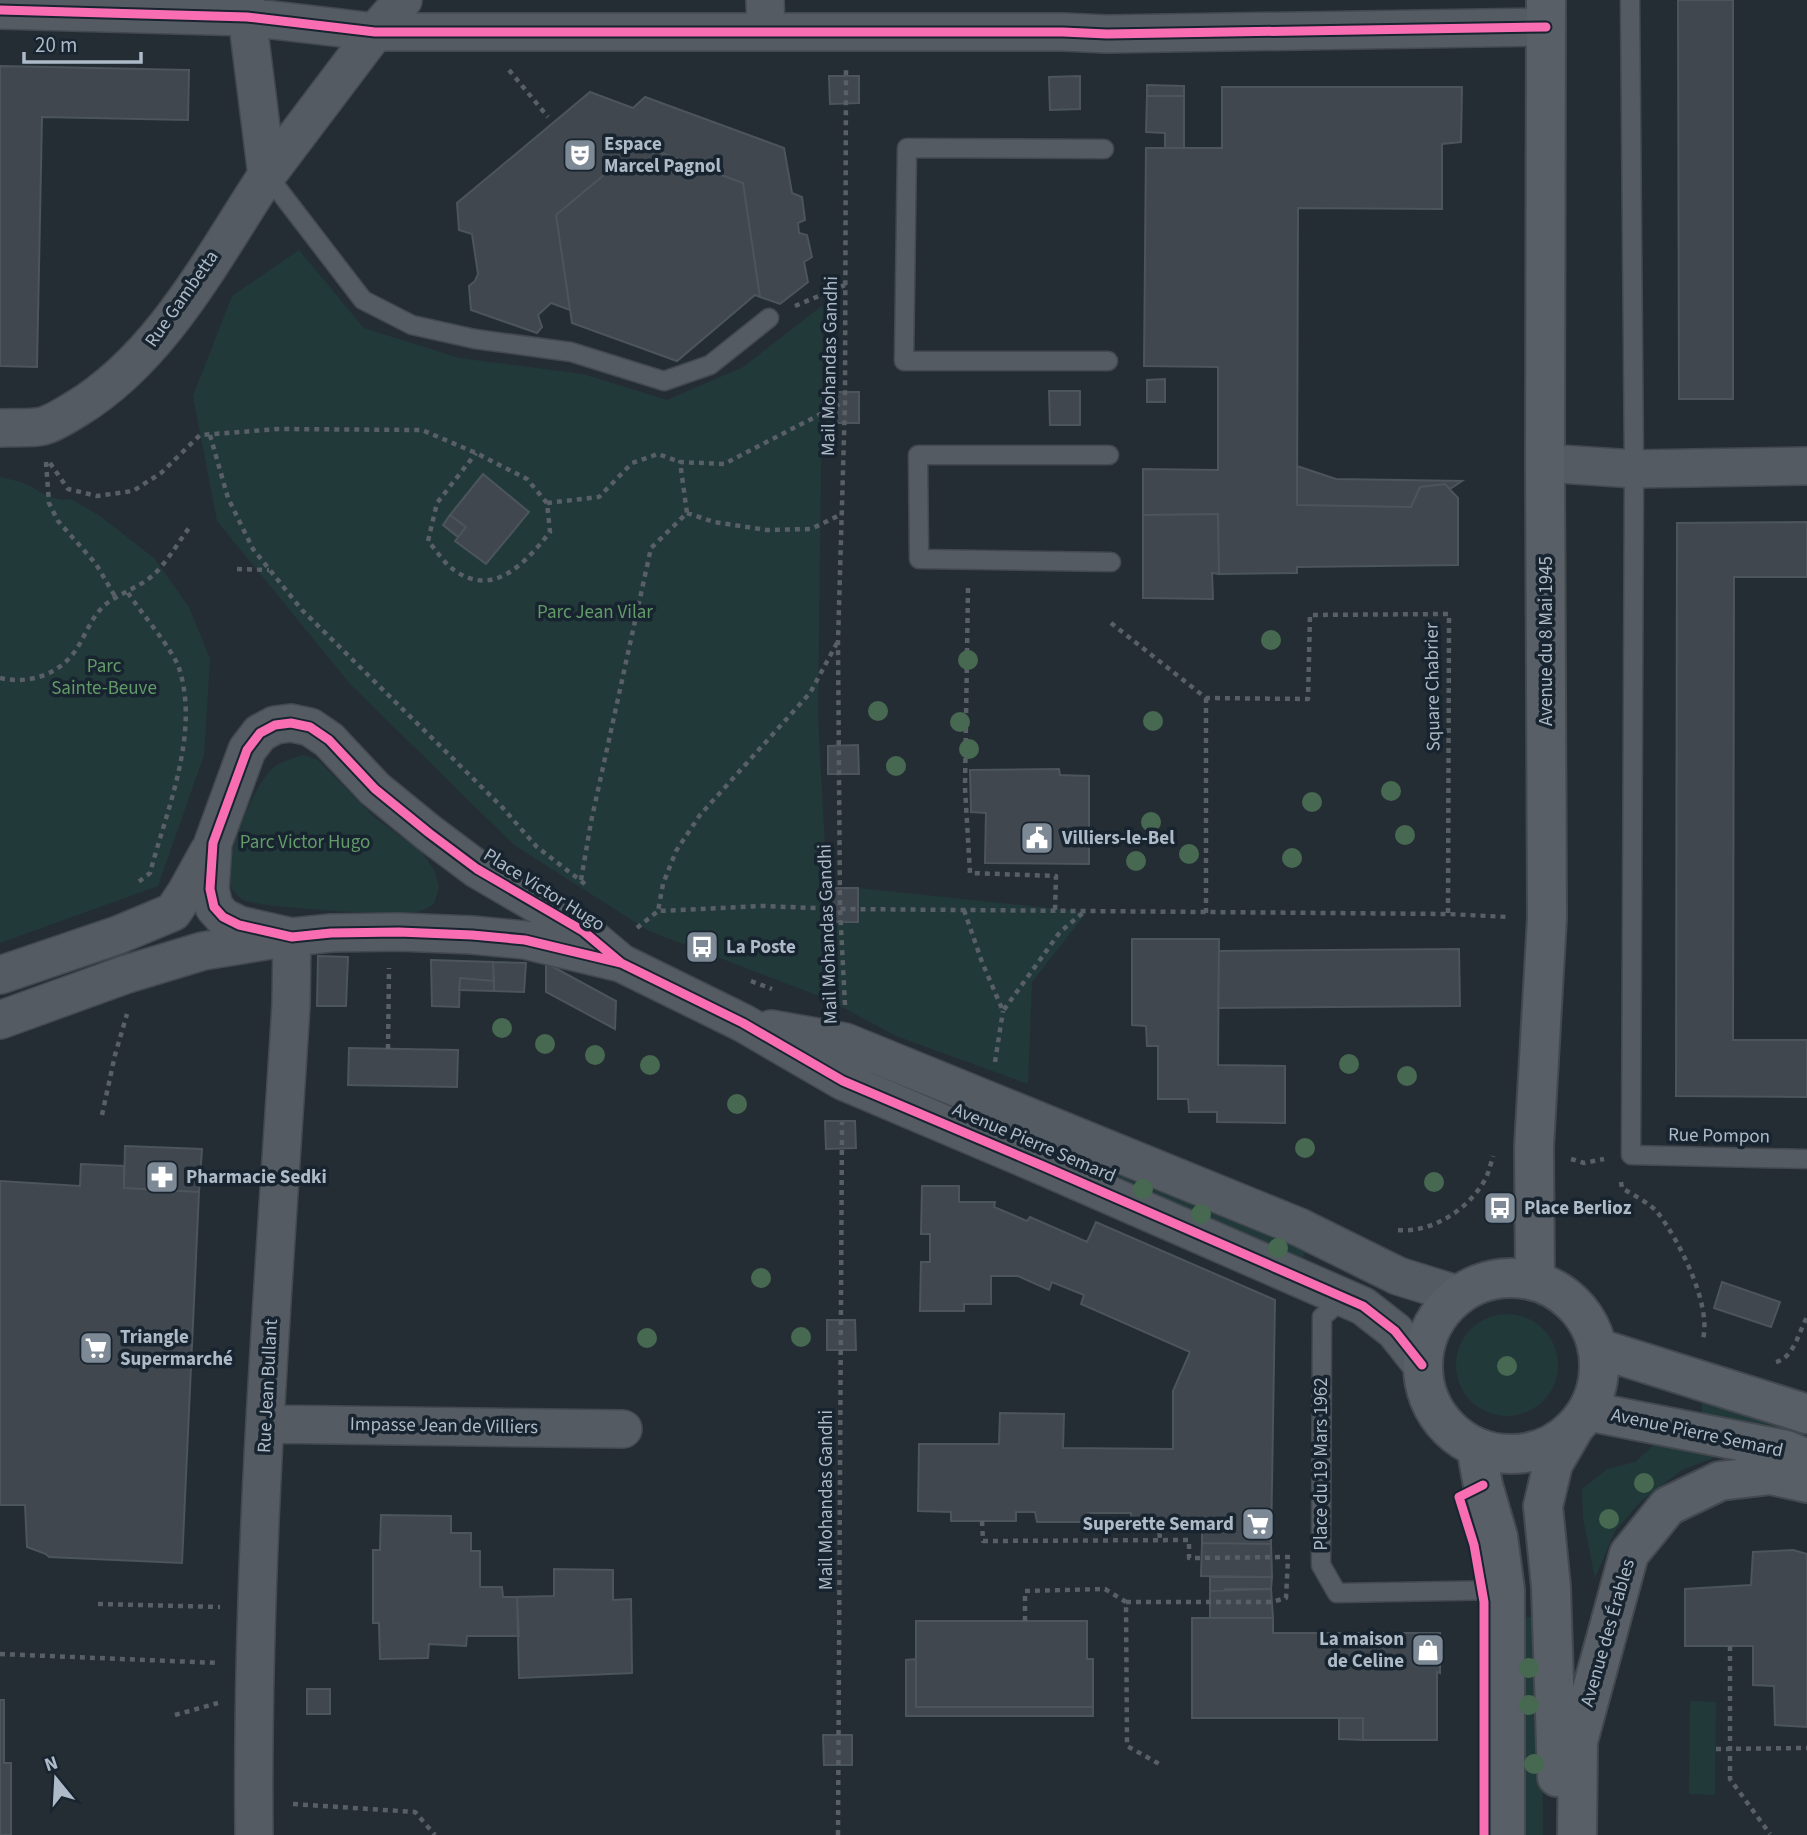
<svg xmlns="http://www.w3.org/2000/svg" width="1807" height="1835" viewBox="0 0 1807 1835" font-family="'Source Sans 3',sans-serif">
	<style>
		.green { fill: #22393a }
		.building { fill: #40474e; stroke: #4c545c; stroke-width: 2 }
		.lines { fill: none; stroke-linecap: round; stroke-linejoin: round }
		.service-casing { stroke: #43494e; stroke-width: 21 }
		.minor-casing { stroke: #43494e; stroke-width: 40 }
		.secondary-casing { stroke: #43494e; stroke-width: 42 }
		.path { stroke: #585f66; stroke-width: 4.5; stroke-dasharray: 5 5; stroke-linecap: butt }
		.service { stroke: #545b62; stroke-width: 18 }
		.minor { stroke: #545b62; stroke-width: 37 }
		.secondary { stroke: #585f67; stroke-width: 38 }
		.cycleway-casing { stroke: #18242f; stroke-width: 13 }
		.cycleway { stroke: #f96db3; stroke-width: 9 }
		.tree { fill: #476951 }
		.labels { text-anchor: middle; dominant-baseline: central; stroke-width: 7; stroke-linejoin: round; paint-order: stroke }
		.poi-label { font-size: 19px; font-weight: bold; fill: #adbac7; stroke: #18242f; text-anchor: start }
		.street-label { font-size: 19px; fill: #adbac7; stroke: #18242f }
		.park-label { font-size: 19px; fill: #629a68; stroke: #18242f }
	</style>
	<rect width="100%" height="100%" fill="#252d34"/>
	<path class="green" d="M299 250 364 328 459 358 583 374 667 400 743 367 823 305 818 715 827 888H858L1087 912 1032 982 1028 1084 896 1036 827 999 649 931 514 845 350 684 217 521 193 396 232 296Z
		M0 477C7 479 16 480 23 483 38 489 53 503 71 499L100 516 154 558 189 607 210 659 204 755 158 886 0 943Z
		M303 755 318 760 374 817 422 852 435 872 439 888 434 904C430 906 425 910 420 911 404 917 260 908 244 900 241 899 235 893 232 889 218 869 255 781 274 767 282 761 294 758 303 755Z
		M1074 1153 1308 1245 1300 1265 1143 1196Z
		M1456 1365a51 51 0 1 1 102 0a51 51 0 1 1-102 0Z
		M1702 1397 1807 1429V1454L1702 1419Z
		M1654 1445 1726 1453 1682 1470 1641 1501 1615 1531 1595 1578 1583 1518 1582 1489 1607 1469 1635 1462Z
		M1516 1617H1542L1543 1835H1519Z
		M1690 1701 1716 1702 1715 1795 1689 1794Z"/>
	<path class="building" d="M1678 0H1733V399H1679Z
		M0 66 189 70 188 120 42 117 37 367 0 366Z
		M829 76H859V103L830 104Z
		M1080 76V109L1050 110 1049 77Z
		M1147 85 1184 86V96H1147Z
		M1222 87H1462L1461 142 1442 144V209L1298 208 1297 505 1411 507 1420 487 1445 484 1458 498V565L1297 567V573L1219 574 1218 514 1143 515V469L1218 470V367L1144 366 1146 148H1222Z
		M590 92 633 108 645 97 784 148 792 193 802 197 805 220 798 223 799 233 807 235 812 257 804 262 808 282 780 304 760 297 743 183 640 145 556 215 570 310 551 303 538 315 542 327 537 333 471 310 469 286 475 281 478 274 472 234 459 230 457 203Z
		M1147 96H1184V148H1165V133L1146 132Z
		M640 145 743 183 760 297 755 295 677 361 572 323 556 215Z
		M1165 379V402H1147V380Z
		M1049 391H1080V425H1050Z
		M829 392H859V423H828Z
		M1297 466 1336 479 1462 481 1450 489 1445 484 1420 487 1411 507 1297 505Z
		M483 474 529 512 486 564 455 541 466 527 450 515Z
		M1218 514 1219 574 1212 573 1213 599 1143 598V515Z
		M450 515 466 527 458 537 443 525Z
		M1807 522V577H1734L1733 1040H1807V1097L1676 1096 1677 523Z
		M858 745 859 774H828V746Z
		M1059 769 1060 775 1089 776V864L985 863 986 813 971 812 970 770Z
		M827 888H858V922H828Z
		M1132 939H1219L1218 1065 1285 1066V1123L1217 1122V1112H1189L1188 1099H1158V1046H1147L1146 1026 1132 1025Z
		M1459 949 1460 1006 1218 1008 1219 951Z
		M318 956 348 957 346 1006H317Z
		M431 960 493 962 494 981 460 978 459 1007 432 1006Z
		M493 962 526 963 524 992 494 991Z
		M546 963 616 1001 615 1029 546 992Z
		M460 978 494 981V991L459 990Z
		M349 1048 458 1050 457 1087 348 1085Z
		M825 1121H855L856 1148 826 1149Z
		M125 1146 202 1149 199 1192 124 1188Z
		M81 1164 124 1166V1188L199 1192 182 1563 49 1557 46 1554 27 1547 25 1505H0V1181L80 1186Z
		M922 1186H959V1202H995L994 1207 1027 1221 1030 1217 1087 1242 1096 1222 1275 1300 1271 1544 1202 1543V1523H1131V1513H1088V1522H1037L1035 1512H1016V1521H951V1512L918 1511 919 1444H999L1000 1413 1064 1414 1063 1448 1173 1449V1391L1190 1352 1081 1304 1084 1295 1052 1282 1049 1290 1018 1276H991V1304H964V1311H920L921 1262H930V1234H921Z
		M1722 1282 1780 1302 1771 1327 1714 1308Z
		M827 1320H855L856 1350H827Z
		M381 1515 451 1516V1533H471V1551H480V1587H502L503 1597H517L519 1636H467L466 1646 429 1644 428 1658 380 1659 379 1623H373V1550H380Z
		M1202 1543 1271 1544 1272 1577 1201 1576Z
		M1793 1550 1807 1554V1727L1775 1725 1774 1686 1753 1685V1646H1685V1589L1751 1585 1753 1552Z
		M554 1569 613 1570V1600L631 1599 632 1673 519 1678 517 1597 554 1596Z
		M1210 1577H1272L1271 1589 1210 1591Z
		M1225 1589H1271L1273 1618H1210V1591H1225Z
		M1192 1618H1273V1633H1440V1673L1437 1672V1740H1363V1718H1192Z
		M916 1621H1087V1659H1093V1707H916Z
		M916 1659V1707H1093V1716H906V1660Z
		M307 1689H330V1714H307Z
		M0 1700H4V1763H11V1835H0Z
		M1339 1718H1363V1740L1339 1739Z
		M823 1735H852V1765H824Z"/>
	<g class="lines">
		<defs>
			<path id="service" d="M1630 0 1634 469 1631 1155 1807 1159
				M1104 149 907 148 904 361H1108
				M267 175 363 300 412 325 475 339 571 352 664 381 710 365 769 318
				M1109 455H918L919 559 1111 562
				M1344 1298 1322 1317 1321 1565 1337 1593 1505 1590"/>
			<path id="minor" d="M765 0 766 32
				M0 10 247 17 375 32H1063L1107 34 1546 27
				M267 175 375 32 403 0
				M0 428C13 427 30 429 43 426 54 423 66 415 76 409 162 357 213 257 267 175L245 0
				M1545 463 1634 469 1807 466
				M621 963 583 931 477 869 429 833 375 789 329 740 310 727 291 723 275 725 260 733 247 750 213 843 210 889 214 907 223 917 239 925 292 937 331 933 399 932 472 935 525 940 621 963 743 1023 843 1081 1043 1166 1363 1306 1395 1331 1422 1365
				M0 975 118 935 173 912 187 891 209 851
				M0 1020 127 974 203 951 277 939
				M771 1029 845 1042 1299 1227 1398 1276 1459 1295
				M265 1424 623 1429
				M254 1835C251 1558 274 1281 291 1005L292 937"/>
			<path id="secondary" d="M1423 1366a88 88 0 1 1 176 0a88 88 0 1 1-176 0Z
				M1535 1281 1534 1147 1547 918 1545 463 1546 0
				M1597 1348 1807 1414
				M1587 1411 1786 1450 1807 1459
				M1476 1447 1483 1485 1498 1537 1505 1590V1835
				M1557 1777 1551 1587 1543 1506 1553 1464 1574 1428
				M1577 1835 1578 1741 1629 1554 1668 1506 1720 1481 1771 1475 1807 1483"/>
		</defs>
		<use href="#service" class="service-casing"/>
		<use href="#minor" class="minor-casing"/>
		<use href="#secondary" class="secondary-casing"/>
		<path class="path" d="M509 70 548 117
			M795 306 845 285
			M210 435 228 498 253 549 302 610 501 806 537 847 589 887
			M46 462 49 503 58 521 96 564 116 598
			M50 463 68 489 97 496 133 491 161 473 200 435 279 429 422 430 476 453 527 479 547 503 550 532C526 562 494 599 454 570 444 563 436 550 428 541L437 503 476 453
			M547 503 599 497 632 463 658 454 680 462
			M687 513 714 522 767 530 811 529 842 514
			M237 569 269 570
			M968 588 965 788 970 873 1056 876 1055 910
			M128 593C140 611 173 650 179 668 200 733 167 809 150 873L137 883
			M1111 623 1206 698 1308 699 1310 615 1449 614 1448 914
			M837 643 810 693 700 815 676 851 663 884 658 911 763 906 840 909 1448 914 1508 917
			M0 678C32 685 63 673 79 645 87 631 93 615 106 604 120 593 138 588 152 576 166 564 177 544 189 528
			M1206 698V913
			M581 880 591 822 651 548 687 513 680 462 724 464 844 402
			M964 910 982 962 1003 1011 1060 932 1085 911
			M637 928 658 911
			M751 981 772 989
			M845 1005 840 909 838 641 845 402 846 69
			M388 1049 389 968
			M995 1062 1003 1011
			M102 1115 115 1055 127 1014
			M1571 1159 1584 1163 1604 1159
			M1621 1182 1622 1188C1633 1195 1650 1203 1658 1213 1679 1240 1714 1309 1702 1342
			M1398 1230C1433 1233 1469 1209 1486 1178 1489 1171 1491 1163 1493 1156
			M1776 1362C1794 1357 1798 1334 1807 1317
			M982 1521 983 1541 1189 1540V1558L1292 1557
			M1159 1523 1160 1540
			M1126 1602H1272L1286 1598 1288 1558
			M98 1604 220 1607
			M1025 1621V1591L1105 1589 1126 1602 1127 1746 1163 1766
			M1730 1646V1779L1770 1834
			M0 1654 219 1663
			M175 1715 218 1703
			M1716 1749 1807 1748
			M293 1804 415 1812 435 1835
			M838 1835 842 1122"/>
		<use href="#service" class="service"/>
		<use href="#minor" class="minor"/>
		<use href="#secondary" class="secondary"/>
		<defs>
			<path id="cycleway" d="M0 10 247 17 375 32H1063L1107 34 1546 27
				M621 963 583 931 477 869 429 833 375 789 329 740 310 727 291 723 275 725 260 733 247 750 213 843 210 889 214 907 223 917 239 925 292 937 331 933 399 932 472 935 525 940 621 963 743 1023 843 1081 1043 1166 1363 1306 1395 1331 1422 1365
				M1483 1485 1459 1497 1474 1545 1484 1602V1835"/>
		</defs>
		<use href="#cycleway" class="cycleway-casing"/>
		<use href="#cycleway" class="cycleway"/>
	</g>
	<g class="tree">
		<circle cx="1271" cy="640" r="10"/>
		<circle cx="968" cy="660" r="10"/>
		<circle cx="878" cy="711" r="10"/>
		<circle cx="1153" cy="721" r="10"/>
		<circle cx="960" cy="722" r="10"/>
		<circle cx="969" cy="749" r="10"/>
		<circle cx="896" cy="766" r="10"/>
		<circle cx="1391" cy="791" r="10"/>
		<circle cx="1312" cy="802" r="10"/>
		<circle cx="1151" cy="822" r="10"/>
		<circle cx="1405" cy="835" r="10"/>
		<circle cx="1189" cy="854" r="10"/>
		<circle cx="1292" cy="858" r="10"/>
		<circle cx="1136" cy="861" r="10"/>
		<circle cx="502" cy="1028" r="10"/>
		<circle cx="545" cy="1044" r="10"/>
		<circle cx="595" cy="1055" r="10"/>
		<circle cx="1349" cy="1064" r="10"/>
		<circle cx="650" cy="1065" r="10"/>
		<circle cx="1407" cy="1076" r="10"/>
		<circle cx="737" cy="1104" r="10"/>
		<circle cx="1305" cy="1148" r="10"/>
		<circle cx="1434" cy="1182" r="10"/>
		<circle cx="1143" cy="1189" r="10"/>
		<circle cx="1201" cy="1214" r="10"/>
		<circle cx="1278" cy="1248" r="10"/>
		<circle cx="761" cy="1278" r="10"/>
		<circle cx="801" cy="1337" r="10"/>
		<circle cx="647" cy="1338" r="10"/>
		<circle cx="1507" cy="1366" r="10"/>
		<circle cx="1644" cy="1483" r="10"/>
		<circle cx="1609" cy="1519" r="10"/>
		<circle cx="1529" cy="1668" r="10"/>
		<circle cx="1529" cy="1705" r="10"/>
		<circle cx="1534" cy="1764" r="10"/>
	</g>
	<defs>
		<symbol id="theatre-square" viewBox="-11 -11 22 22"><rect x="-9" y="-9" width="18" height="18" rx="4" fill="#7d8994" stroke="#18242f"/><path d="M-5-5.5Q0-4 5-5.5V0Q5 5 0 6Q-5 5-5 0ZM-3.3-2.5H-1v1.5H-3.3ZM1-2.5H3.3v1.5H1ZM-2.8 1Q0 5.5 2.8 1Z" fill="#fff"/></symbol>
		<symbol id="civic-square" viewBox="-11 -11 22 22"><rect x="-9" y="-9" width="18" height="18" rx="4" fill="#7d8994" stroke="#18242f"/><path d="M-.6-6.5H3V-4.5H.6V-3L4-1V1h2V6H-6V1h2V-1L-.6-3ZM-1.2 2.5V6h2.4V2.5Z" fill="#fff"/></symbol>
		<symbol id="bus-square" viewBox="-11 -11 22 22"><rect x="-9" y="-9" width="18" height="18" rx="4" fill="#7d8994" stroke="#18242f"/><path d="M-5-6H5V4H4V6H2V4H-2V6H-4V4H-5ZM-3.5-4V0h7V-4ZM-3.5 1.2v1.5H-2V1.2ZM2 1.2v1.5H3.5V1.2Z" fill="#fff"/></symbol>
		<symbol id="pharmacy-square" viewBox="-11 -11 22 22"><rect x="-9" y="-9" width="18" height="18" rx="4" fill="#7d8994" stroke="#18242f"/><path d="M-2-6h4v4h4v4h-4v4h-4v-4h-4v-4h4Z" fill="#fff"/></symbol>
		<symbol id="supermarket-square" viewBox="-11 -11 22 22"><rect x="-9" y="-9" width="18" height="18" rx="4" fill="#7d8994" stroke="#18242f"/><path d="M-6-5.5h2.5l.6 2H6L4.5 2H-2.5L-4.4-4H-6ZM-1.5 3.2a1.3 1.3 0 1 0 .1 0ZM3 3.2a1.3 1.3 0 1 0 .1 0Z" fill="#fff"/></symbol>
		<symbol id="shop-square" viewBox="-11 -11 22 22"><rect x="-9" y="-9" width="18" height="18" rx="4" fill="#7d8994" stroke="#18242f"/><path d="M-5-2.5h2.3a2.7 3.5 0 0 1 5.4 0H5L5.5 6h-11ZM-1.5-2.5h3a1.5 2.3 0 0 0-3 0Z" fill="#fff"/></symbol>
	</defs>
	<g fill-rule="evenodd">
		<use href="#theatre-square" x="561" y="136" width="38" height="38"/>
		<use href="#civic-square" x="1018" y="819" width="38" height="38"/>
		<use href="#bus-square" x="683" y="928" width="38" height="38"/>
		<use href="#pharmacy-square" x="143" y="1158" width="38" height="38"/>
		<use href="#bus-square" x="1481" y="1189" width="38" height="38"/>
		<use href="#supermarket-square" x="77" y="1329" width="38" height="38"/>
		<use href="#supermarket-square" x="1239" y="1505" width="38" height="38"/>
		<use href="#shop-square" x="1409" y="1631" width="38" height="38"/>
	</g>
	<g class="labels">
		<g class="poi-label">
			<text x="604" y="144">Espace<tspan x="604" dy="22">Marcel Pagnol</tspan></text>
			<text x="1062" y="838">Villiers-le-Bel</text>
			<text x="726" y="947">La Poste</text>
			<text x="186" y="1177">Pharmacie Sedki</text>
			<text x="1524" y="1208">Place Berlioz</text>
			<text x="120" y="1337">Triangle<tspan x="120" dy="22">Supermarché</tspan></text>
			<text x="1234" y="1524" text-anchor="end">Superette Semard</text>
			<text x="1404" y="1639" text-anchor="end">La maison<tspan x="1404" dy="22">de Celine</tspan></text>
		</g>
		<g class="street-label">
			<text transform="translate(182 299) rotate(-55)">Rue Gambetta</text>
			<text transform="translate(830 366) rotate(-89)">Mail Mohandas Gandhi</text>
			<text transform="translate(1546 641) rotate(-90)">Avenue du 8 Mai 1945</text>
			<text transform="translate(1433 687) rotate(-91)">Square Chabrier</text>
			<text transform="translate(544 890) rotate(32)">Place Victor Hugo</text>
			<text transform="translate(828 934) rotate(-92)">Mail Mohandas Gandhi</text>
			<text transform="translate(1719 1136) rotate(1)">Rue Pompon</text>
			<text transform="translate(1034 1143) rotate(23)">Avenue Pierre Semard</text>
			<text transform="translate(268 1386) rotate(-87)">Rue Jean Bullant</text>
			<text transform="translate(444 1426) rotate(1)">Impasse Jean de Villiers</text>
			<text transform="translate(1697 1433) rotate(12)">Avenue Pierre Semard</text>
			<text transform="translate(1321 1464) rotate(-90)">Place du 19 Mars 1962</text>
			<text transform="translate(826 1500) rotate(-90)">Mail Mohandas Gandhi</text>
			<text transform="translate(1608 1633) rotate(-74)">Avenue des Érables</text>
		</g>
		<g class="park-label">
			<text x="595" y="612">Parc Jean Vilar</text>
			<text x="104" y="666">Parc<tspan x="104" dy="22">Sainte-Beuve</tspan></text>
			<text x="305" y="842">Parc Victor Hugo</text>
		</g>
	</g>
	<g transform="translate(56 1779) rotate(342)" stroke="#18242f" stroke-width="5" paint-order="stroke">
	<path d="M0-5L12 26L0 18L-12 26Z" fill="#adbac7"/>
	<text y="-10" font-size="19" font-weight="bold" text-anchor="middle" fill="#adbac7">N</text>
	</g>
	<path d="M24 52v10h117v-10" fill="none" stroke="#adbac7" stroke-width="3.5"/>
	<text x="35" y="52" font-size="21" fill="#adbac7" stroke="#18242f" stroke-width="5" paint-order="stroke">20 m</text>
</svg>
